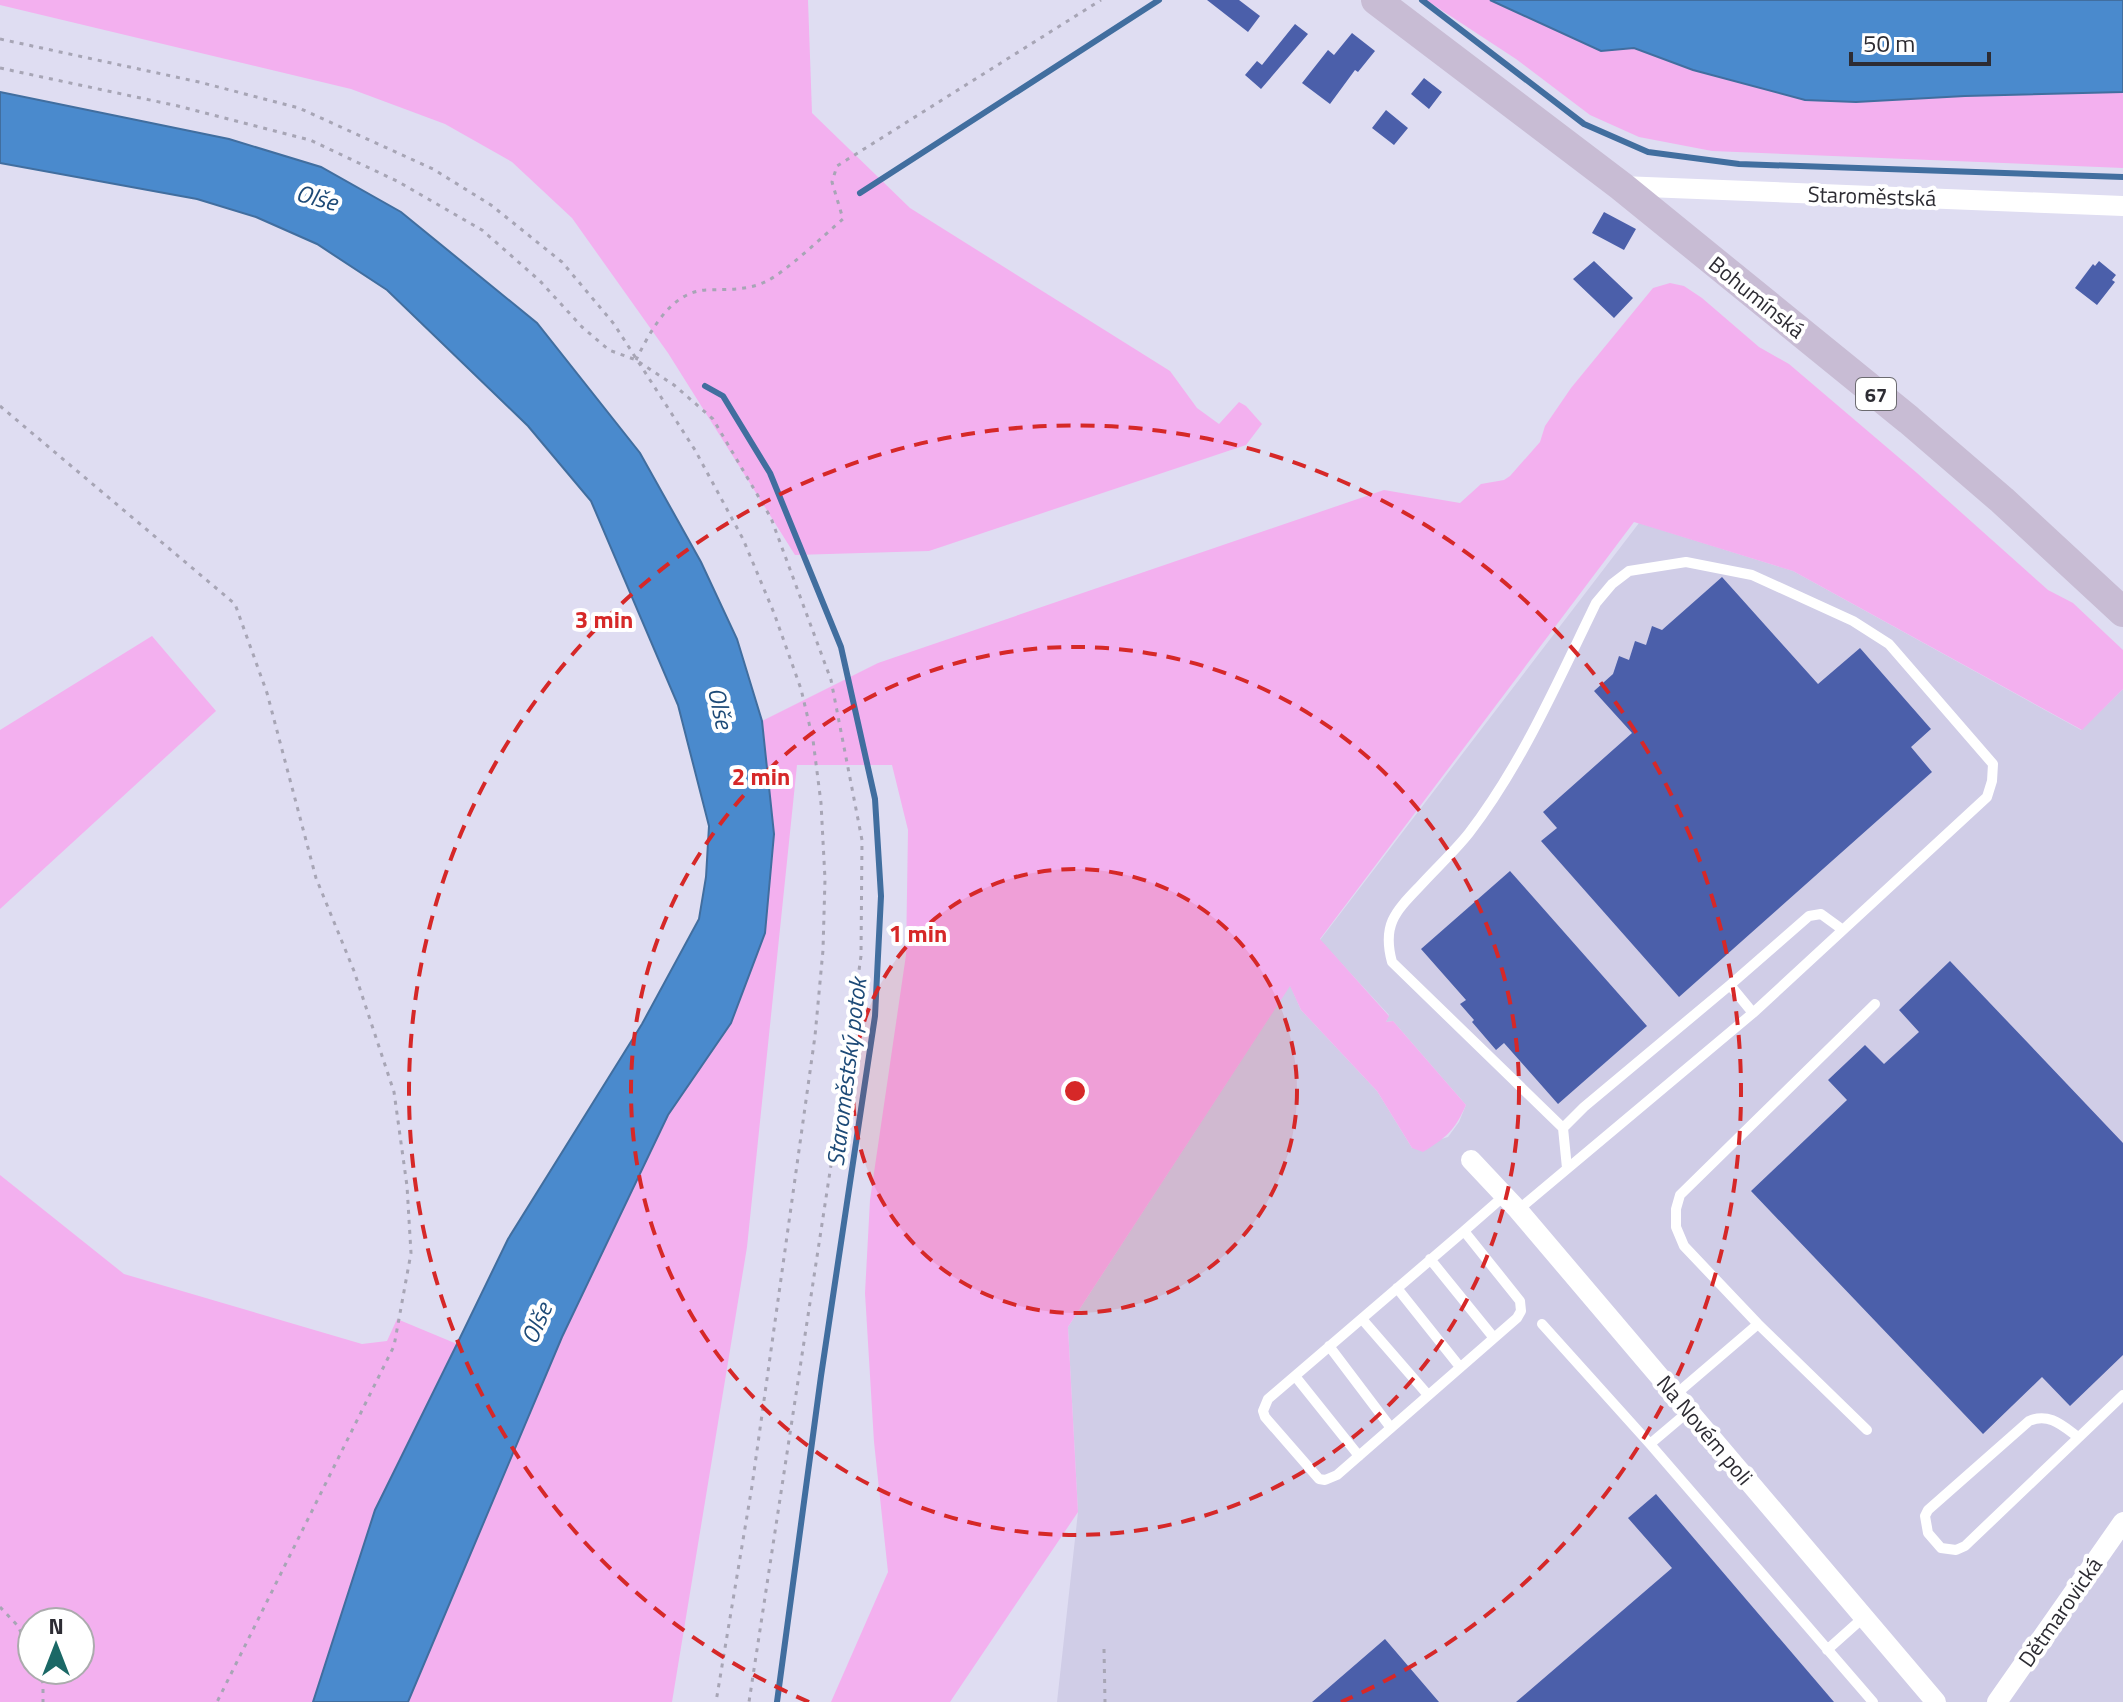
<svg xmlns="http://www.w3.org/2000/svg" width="2123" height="1702" viewBox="0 0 2123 1702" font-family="'Titillium Web',sans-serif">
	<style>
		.built { fill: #d0cde7 }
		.green { fill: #f3b0ef; fill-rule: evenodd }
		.water { fill: #4a8acd; stroke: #416e9f; stroke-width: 2 }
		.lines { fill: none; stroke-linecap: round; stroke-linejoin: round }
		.stream { stroke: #416e9f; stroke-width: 6 }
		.building { fill: #4b5faa }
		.path { stroke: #a7a5b5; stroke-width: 3; stroke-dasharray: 4 6; stroke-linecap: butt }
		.service { stroke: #fff; stroke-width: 10 }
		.minor { stroke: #fff; stroke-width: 20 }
		.primary { stroke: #c8bcd4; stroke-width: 30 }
		.ring { fill: none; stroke: #d62828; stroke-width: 4; stroke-dasharray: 14 10 }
		.labels { text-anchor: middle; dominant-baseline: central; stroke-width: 8; stroke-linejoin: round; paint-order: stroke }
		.shield { fill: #fff; stroke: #6c6b70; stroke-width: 2 }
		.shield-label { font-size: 20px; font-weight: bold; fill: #2d2c33 }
		.street-label { font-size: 22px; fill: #2d2c33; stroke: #fff }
		.water-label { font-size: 24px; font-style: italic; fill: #1d4a77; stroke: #fff }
		.centre { fill: #d62828; stroke: #fff; stroke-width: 4 }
		.ring-label { font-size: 24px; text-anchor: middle; font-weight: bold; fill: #d62828; stroke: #fff; stroke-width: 8; stroke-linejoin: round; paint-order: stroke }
	</style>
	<rect width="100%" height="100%" fill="#dfddf2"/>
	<path class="built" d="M1639 523 1793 571 2081 730 2123 689V1702H1057L1078 1512 1068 1327 1290 985 1301 1010 1377 1091 1412 1148 1448 1137 1459 1122 1466 1105 1393 1021 1386 1022 1389 1015 1320 940Z"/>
	<path class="green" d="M0 0H808L812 113 910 208 1170 371 1197 408 1219 424 1239 402 1246 406 1262 424 1246 445 929 551 795 555 668 353 572 218 512 162 445 124 351 89 0 5Z
		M1426 0H1490L1601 51 1634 48 1693 70 1805 100 1856 102 1965 96 2123 92V168L1712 151 1639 137 1590 115 1516 59Z
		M1670 283 1684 286 1702 298 1759 347 1789 364 1917 473 2048 590 2073 603 2123 650V689L2082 730 1793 571 1634 522 1320 939 1389 1016 1386 1022 1393 1021 1466 1105C1455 1130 1446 1138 1423 1152L1412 1148 1377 1091 1301 1010 1290 986 1068 1327 1078 1512 950 1702H831L888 1572 874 1442 865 1293 870 1200 906 955 908 830 892 765H797L747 1247 672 1702H408L562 1337 668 1115 731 1023 774 834 762 721 878 663 1384 490 1460 503 1481 484 1504 480 1510 476 1540 442 1545 426 1571 388 1653 288Z
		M152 636 216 711 0 909V730Z
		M0 1175 124 1274 362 1344 387 1341 397 1319 457 1344 375 1510 313 1702H0ZM32 1622H80V1670H32Z"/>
	<path class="water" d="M1490 0H2123V92L1965 96 1856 102 1805 100 1693 70 1634 48 1601 51Z
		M0 92 229 139 321 167 401 212 537 323 640 453 701 562 737 639 762 721 774 834 765 933 731 1023 668 1115 562 1337 408 1702H313L375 1510 457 1344 508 1239 642 1024 699 919 706 877 709 826 678 705 591 501 528 426 387 290 317 244 256 217 197 199 0 163Z"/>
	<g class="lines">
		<path class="stream" d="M1422 0 1584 124 1648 152 1739 164 2123 177
			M860 193 1159 0
			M705 386 723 396 770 473 841 647 875 799 881 896 875 1016 821 1376 777 1702"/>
	</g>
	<path class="building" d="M1207 0H1239L1260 16 1248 32Z
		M1295 24 1308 34 1261 89 1245 75 1257 61 1262 65Z
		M1352 33 1375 51 1358 72 1355 70 1330 104 1302 83 1328 50 1334 55Z
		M1424 78 1442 92 1429 109 1411 94Z
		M1386 110 1408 128 1394 145 1372 128Z
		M1604 212 1636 229 1624 250 1592 233Z
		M1594 261 1633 298 1614 318 1573 279Z
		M2099 261 2116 275 2112 280 2115 282 2097 305 2075 288 2093 264 2095 266Z
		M1722 577 1818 684 1860 648 1931 729 1911 747 1932 772 1679 997 1541 841 1557 828 1543 812 1632 733 1594 691 1613 674 1619 656 1629 660 1635 641 1646 645 1652 626 1662 630Z
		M1510 871 1647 1026 1558 1104 1504 1043 1496 1050 1472 1022 1474 1020 1460 1004 1466 1000 1421 949Z
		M1950 961 2123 1143V1355L2070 1406 2042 1377 1983 1434 1751 1191 1847 1100 1828 1080 1865 1045 1884 1064 1919 1032 1899 1010Z
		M1656 1494 1834 1702H1516L1672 1568 1628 1518Z
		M1385 1639 1439 1702H1312Z"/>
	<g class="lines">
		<path class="path" d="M0 39 199 82 299 108 433 169 491 205 562 262 614 324 695 450 743 539 774 613 801 689 813 740 821 803 825 879 823 950 815 1036 752 1486 716 1702
			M0 68 178 106 310 140 397 181 482 230 540 281 582 327 609 350 636 360 674 385 713 419 771 518 831 680 862 840 861 956 842 1093 749 1702
			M636 360C650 332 670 292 706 290 728 289 747 291 767 281 788 270 823 236 843 219L832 182 837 166 1101 0
			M0 406 235 604 267 693 316 878 354 971 394 1092 407 1186 411 1253 394 1346 217 1702
			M0 1607 18 1626 32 1657
			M1104 1649 1105 1702
			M38 1670 43 1683V1702"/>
		<path class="service" d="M1730 985 1753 1013
			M1563 1128 1584 1107 1730 985 1809 916 1821 914 1843 930
			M1518 1210 1753 1013 1987 797 1992 781 1993 764 1889 644 1853 621 1752 575 1686 562 1629 571 1612 584 1596 603C1558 681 1522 764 1469 833 1454 852 1435 869 1419 887 1395 912 1382 925 1392 962L1563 1128 1567 1168
			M1464 1231 1520 1301 1521 1311 1517 1318 1337 1475 1325 1480 1319 1479 1265 1417 1263 1411 1268 1399Z
			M1464 1231 1504 1196
			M1430 1259 1494 1338
			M1397 1288 1460 1367
			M1362 1319 1428 1395
			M1542 1324 1650 1444 1873 1702
			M1329 1346 1391 1428
			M1295 1376 1359 1456
			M1675 1395 1758 1324
			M1867 1430 1758 1324 1684 1246 1676 1227V1209L1680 1195 1875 1004
			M2078 1437C2063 1426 2049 1412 2029 1421L1928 1510 1925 1516 1928 1533 1941 1548 1956 1550 1965 1546 2123 1395
			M1650 1444 1689 1411
			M1827 1650 1864 1617"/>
		<path class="minor" d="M1621 186 2123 206
			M1471 1160 1518 1210 1936 1702
			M1997 1702 2123 1522"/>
		<path class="primary" d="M1376 0 1621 186 1909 420 2002 500 2123 612"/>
	</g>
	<circle cx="1075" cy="1091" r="222" fill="#d62828" fill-opacity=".12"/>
	<g class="ring">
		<circle cx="1075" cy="1091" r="222"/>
		<circle cx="1075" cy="1091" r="444"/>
		<path d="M809 1702A666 666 0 1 1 1341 1702"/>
	</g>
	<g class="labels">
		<rect class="shield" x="1856" y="378" width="40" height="32" rx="6"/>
		<g class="shield-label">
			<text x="1876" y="394">67</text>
		</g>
		<g class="street-label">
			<text transform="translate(1872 196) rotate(2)">Staroměstská</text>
			<text transform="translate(1757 297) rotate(39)">Bohumínská</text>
			<text transform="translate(1705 1430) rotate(50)">Na Novém poli</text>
			<text transform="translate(2060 1612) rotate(-55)">Dětmarovická</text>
		</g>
		<g class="water-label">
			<text transform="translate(317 197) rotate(15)">Olše</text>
			<text transform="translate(721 708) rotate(78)">Olše</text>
			<text transform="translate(846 1072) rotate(-83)">Staroměstský potok</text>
			<text transform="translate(536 1323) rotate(-66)">Olše</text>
		</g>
	</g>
	<circle cx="1075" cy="1091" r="12" class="centre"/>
	<g class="ring-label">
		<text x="604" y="628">3 min</text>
		<text x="761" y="785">2 min</text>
		<text x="918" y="942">1 min</text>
	</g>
	<g transform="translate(56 1646)"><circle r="38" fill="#ffffff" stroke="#ababad" stroke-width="2"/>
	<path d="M0-6L14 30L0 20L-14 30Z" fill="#1b6866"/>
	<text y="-12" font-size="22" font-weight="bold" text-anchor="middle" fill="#2d2c33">N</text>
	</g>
	<path d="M1851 52v12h138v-12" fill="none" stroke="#2d2c33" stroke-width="4"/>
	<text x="1863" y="52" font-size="24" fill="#2d2c33" stroke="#ffffff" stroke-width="6" paint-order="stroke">50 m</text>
</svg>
